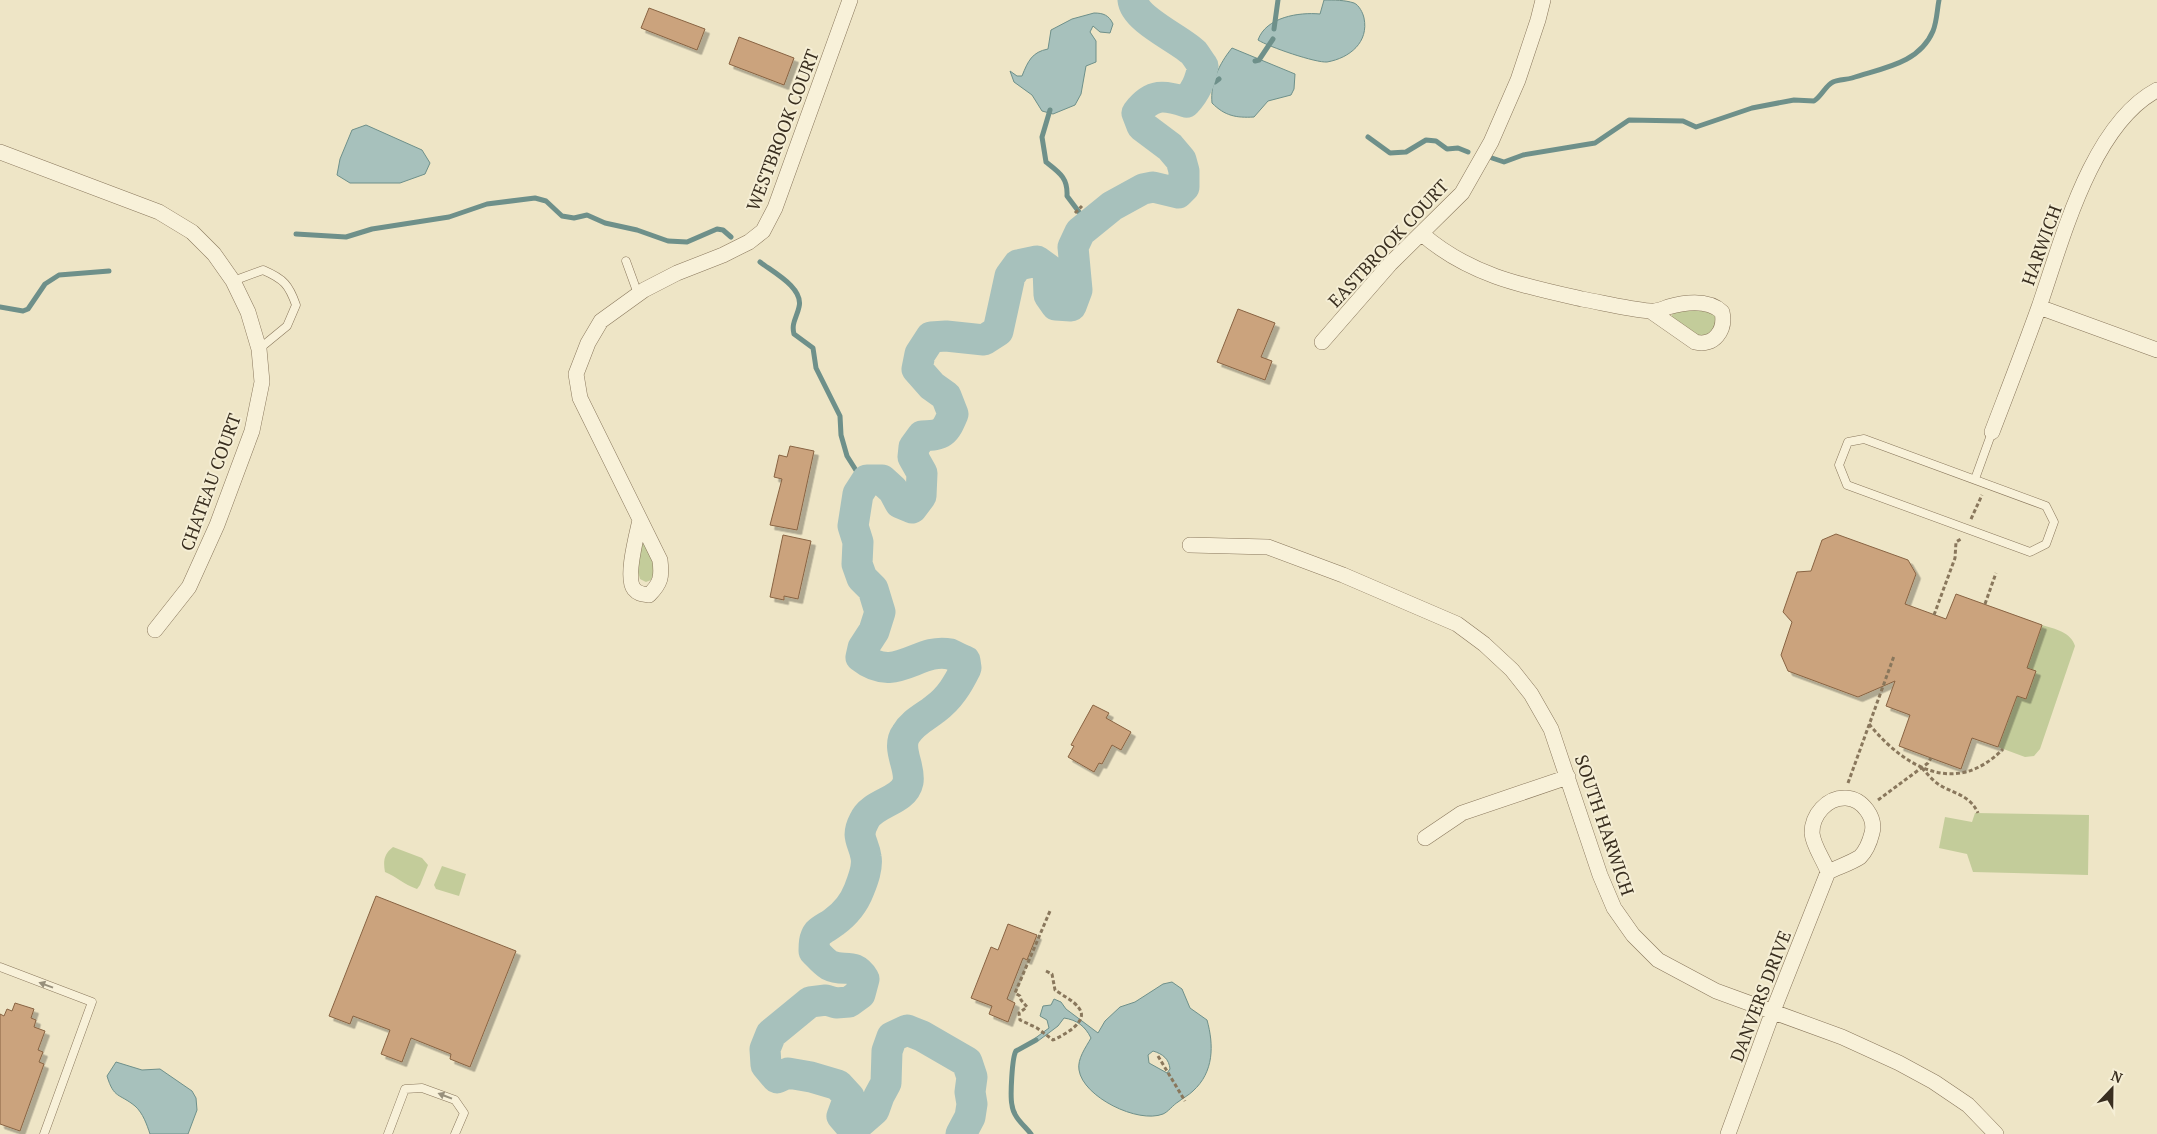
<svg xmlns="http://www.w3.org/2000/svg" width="2157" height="1134" viewBox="0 0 2157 1134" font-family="'PT Serif',serif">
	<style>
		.green { fill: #c3cc9a }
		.water { fill: #a7c1bc; stroke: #6e908a; fill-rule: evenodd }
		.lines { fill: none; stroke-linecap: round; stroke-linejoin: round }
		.stream { stroke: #6e908a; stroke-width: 5 }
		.river { stroke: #a7c1bc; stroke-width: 31 }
		.building { fill: #cba37d; stroke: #886342; filter: url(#shadow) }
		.service-casing { stroke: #89775c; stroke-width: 9 }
		.minor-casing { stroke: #89775c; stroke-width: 16 }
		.path { stroke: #89775c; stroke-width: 3; stroke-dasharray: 4 2.5; stroke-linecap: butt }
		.service { stroke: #f8f1d9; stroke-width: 8 }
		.minor { stroke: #f8f1d9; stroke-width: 15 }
		.oneway { fill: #98907c }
		.labels { text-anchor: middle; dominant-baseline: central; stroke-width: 4; stroke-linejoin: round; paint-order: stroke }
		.street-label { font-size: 18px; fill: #392e1f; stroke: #f5eed5 }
	</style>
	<defs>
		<filter id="shadow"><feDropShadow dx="4.5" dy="4.5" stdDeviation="0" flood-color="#0004"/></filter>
	</defs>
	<rect width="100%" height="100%" fill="#eee5c6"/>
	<path class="green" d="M1705 307 1716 316 1714 331 1698 338 1671 317 1674 311Z
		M642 540 656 568 651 580 646 582 640 579 637 568Z
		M2042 625C2055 629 2071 632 2075 646L2040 749 2034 756 2025 757 1998 747 2017 696 2035 671 2027 668Z
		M1975 813 2089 815 2088 875 1973 872 1967 854 1939 848 1945 817 1972 822Z
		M393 847 422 858 428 865 420 885 417 889C403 884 397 877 385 872 383 861 384 854 393 847Z
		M442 866 466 874 459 896 436 889 434 885Z"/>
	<path class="water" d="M1324 0C1334 0 1345 0 1354 3 1359 5 1363 13 1364 18 1369 42 1350 58 1327 62 1316 63 1269 47 1258 40 1266 17 1299 12 1320 14Z
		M1094 13C1103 13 1109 15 1113 24L1110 33 1100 32 1093 26 1090 32 1096 41V62L1086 66 1081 94 1075 105 1053 114 1042 111 1032 95 1014 82 1010 71 1017 76H1022C1028 61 1032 52 1048 49L1051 30 1072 19Z
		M1232 48 1295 74 1294 89 1291 95 1268 101 1254 117C1236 118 1225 116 1212 103 1210 83 1219 64 1232 48Z
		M366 125 422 150 430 163 425 174 400 183H350L337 175 340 159 352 130Z
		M1172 982 1182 989 1190 1008 1207 1020C1214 1045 1214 1072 1193 1091 1189 1095 1183 1098 1178 1102 1173 1105 1168 1112 1163 1114 1138 1124 1083 1097 1079 1070 1077 1059 1086 1047 1091 1038 1085 1026 1077 1020 1064 1018L1058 1026 1038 1041 1034 1039 1049 1028 1047 1020 1040 1016 1043 1006 1051 1005 1054 999 1061 1002 1066 1009 1098 1033 1105 1021 1120 1007 1135 1002 1163 984ZM1153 1051C1163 1054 1169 1059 1170 1069L1167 1073 1149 1063 1148 1055Z
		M116 1062 142 1070 160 1069 192 1091 196 1098 197 1110 188 1134H150C147 1125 143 1113 135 1106 119 1093 114 1099 107 1076Z"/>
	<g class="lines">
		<path class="stream" d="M1274 29 1278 0
			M1255 61 1259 60 1273 39
			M1200 81 1215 82 1219 79
			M1050 110 1042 137 1046 162C1060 173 1068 178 1067 196L1088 224
			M1368 137 1390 153 1406 152 1426 140 1436 141 1447 149 1458 148 1468 152
			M1492 158 1504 162 1523 155 1595 143 1629 120 1683 121 1696 127 1752 108 1794 100 1814 101C1822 96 1825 86 1833 82 1839 79 1846 80 1852 78 1882 68 1919 64 1933 31 1937 21 1937 10 1939 0
			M296 234 346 237 372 229 449 217 487 204 535 198 546 201 562 216 574 218 587 215 605 223 637 230 668 241 687 242 717 229 723 230 731 237
			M760 262C773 272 804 288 799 307 797 317 791 323 794 334L813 348 816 368 840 416 841 435 847 456 864 483
			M0 307 23 311 28 309 45 284 59 275 109 271
			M1031 1134C1025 1126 1013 1117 1012 1105 1010 1097 1012 1057 1016 1051L1036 1040"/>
		<path class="river" d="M961 1134 970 1117 972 1104 970 1092 972 1077 967 1062 922 1036 907 1030 892 1037 887 1051 886 1083 879 1096 874 1110 858 1124 848 1123 842 1116 849 1097 838 1085 811 1077 788 1073 777 1078 766 1065 765 1049 771 1034 810 1002 826 1000 836 1003 849 1002 860 994 864 979C853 961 844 973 829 965 824 962 819 956 814 951 814 945 814 938 818 933 822 929 829 926 834 922 845 914 854 903 859 890 863 880 868 867 866 857 864 842 855 838 864 821 872 802 904 802 908 782 911 767 896 748 906 734 913 722 925 717 935 709 950 698 958 684 966 668L965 661C960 659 955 656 950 654 918 647 896 685 861 657L863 648 874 631 880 612 873 589 862 578 857 564 858 542 853 526 858 494 867 480H882L893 490 900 503 912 508 921 496 922 473 913 457 914 447 922 436C943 435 945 433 953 414L946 396 932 386 917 369 920 354 931 337 946 336 984 340 998 331 1010 276 1018 265 1037 261 1048 269 1049 295 1056 305 1071 306 1077 290 1073 247 1080 232 1112 206 1143 189 1153 187 1178 193 1184 187V171L1181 160 1170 147 1142 126 1137 113C1152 93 1164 95 1186 102 1196 91 1200 81 1203 66 1200 62 1197 57 1194 53 1180 39 1135 20 1133 0"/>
	</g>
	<path class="building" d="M649 8 705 29 697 50 641 28Z
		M739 37 794 58 784 85 729 64Z
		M1238 309 1275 323 1261 357 1272 361 1265 380 1217 362Z
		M790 446 814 451 797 530 770 525 782 479 774 477 779 455 787 457Z
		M1836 534 1908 560 1916 574 1905 604 1946 619 1956 594 2042 625 2027 668 2036 671 2026 699 2017 696 1998 747 1972 738 1961 769 1931 758 1899 746 1910 715 1886 706 1895 681 1858 697 1788 671 1781 655 1792 622 1783 612 1797 572 1811 571 1822 540Z
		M783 535 811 541 798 599 784 596V600L770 597Z
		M1093 705 1109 713 1106 718 1131 732 1121 750 1112 745 1102 764 1099 763 1094 772 1068 757 1074 746 1071 745Z
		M376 896 516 951 470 1067 450 1059 451 1054 411 1038 402 1062 381 1054 390 1030 353 1016 350 1024 329 1016Z
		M1008 924 1037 935 1027 960 1023 958 1007 999 1015 1003 1008 1022 989 1014 992 1006 971 998 991 947 998 950Z
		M15 1003 34 1009 31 1018 36 1020 34 1027 45 1031 38 1050 43 1052 39 1062 44 1064 20 1131 0 1124V1014L4 1016 7 1009 12 1011Z"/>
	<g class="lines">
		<defs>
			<path id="service" d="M626 261 638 294
				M233 281 263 270C284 279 289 285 296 305L287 326 259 349
				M1864 439 2046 506 2054 522 2046 544 2030 552 1847 485 1839 465 1848 442Z
				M1975 479 1992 432
				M0 967 92 1002 44 1134
				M388 1134 405 1089 422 1088 455 1100 464 1113 455 1134"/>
			<path id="minor" d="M0 152 159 212 192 232 214 254 233 281 248 312 259 349 262 382 252 431 217 525 189 587 155 630
				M1422 234C1469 275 1523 286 1582 299 1604 303 1628 309 1650 311 1656 312 1663 309 1668 307 1686 302 1708 299 1722 312 1726 330 1714 347 1695 342L1652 312
				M2039 307 2157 350
				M1322 342 1390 264 1462 193 1491 142 1518 80 1538 20 1543 0
				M1992 432C2008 390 2024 349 2039 307 2062 241 2091 125 2157 90
				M640 520C637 534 625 578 634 589 638 594 643 594 649 595 661 583 662 577 660 560L580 398 576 374 588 343 601 321 644 290 677 273 723 255 749 242 763 231 775 208 850 0
				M1190 545 1268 547 1343 575 1457 624 1484 644 1512 670 1531 694 1551 729 1600 875 1614 908 1633 935 1658 960 1716 991 1842 1037 1899 1063 1934 1082 1968 1105 1996 1134
				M1425 838 1462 813 1568 777
				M1728 1134 1773 1011 1828 872C1838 867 1851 863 1860 857 1866 851 1870 841 1872 833 1876 818 1863 799 1846 798 1827 797 1812 815 1812 833 1813 846 1824 860 1828 872"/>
		</defs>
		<use href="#service" class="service-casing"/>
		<use href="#minor" class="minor-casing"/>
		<path class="path" d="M1075 213 1082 206
			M1971 519 1982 495
			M1985 604 1996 573
			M1934 615 1955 558 1956 542 1961 539
			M1869 724C1905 768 1956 797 2003 749
			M1922 768C1928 775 1935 783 1943 787 1957 794 1971 797 1978 813
			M1848 783 1894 656
			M1878 800 1928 763 1931 758
			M1046 971 1052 974 1055 990C1062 995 1074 1001 1078 1007 1091 1021 1064 1035 1053 1040L1037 1028 1020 1020 1019 1013 1027 1007 1021 1000 1020 996 1015 993 1050 911
			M1158 1056 1185 1101"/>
		<use href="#service" class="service"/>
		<use href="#minor" class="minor"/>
	</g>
	<defs><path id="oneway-solid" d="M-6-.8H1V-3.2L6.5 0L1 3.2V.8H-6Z" transform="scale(1.25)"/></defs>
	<g class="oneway">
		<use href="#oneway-solid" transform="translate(46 985) rotate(-160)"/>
		<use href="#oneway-solid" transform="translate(445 1096) rotate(-159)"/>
	</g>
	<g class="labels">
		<g class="street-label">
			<text transform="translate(782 130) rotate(-69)">WESTBROOK COURT</text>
			<text transform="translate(1388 243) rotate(-47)">EASTBROOK COURT</text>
			<text transform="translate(2041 245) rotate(-70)">HARWICH</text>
			<text transform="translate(210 482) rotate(-70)">CHATEAU COURT</text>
			<text transform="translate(1605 825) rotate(71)">SOUTH HARWICH</text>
			<text transform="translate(1760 996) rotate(-69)">DANVERS DRIVE</text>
		</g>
	</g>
	<g transform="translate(2112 1089) rotate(22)" stroke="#f5eed5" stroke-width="4" paint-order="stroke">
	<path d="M0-4L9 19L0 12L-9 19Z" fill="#392e1f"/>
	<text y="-8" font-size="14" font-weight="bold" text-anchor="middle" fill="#392e1f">N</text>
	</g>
</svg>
